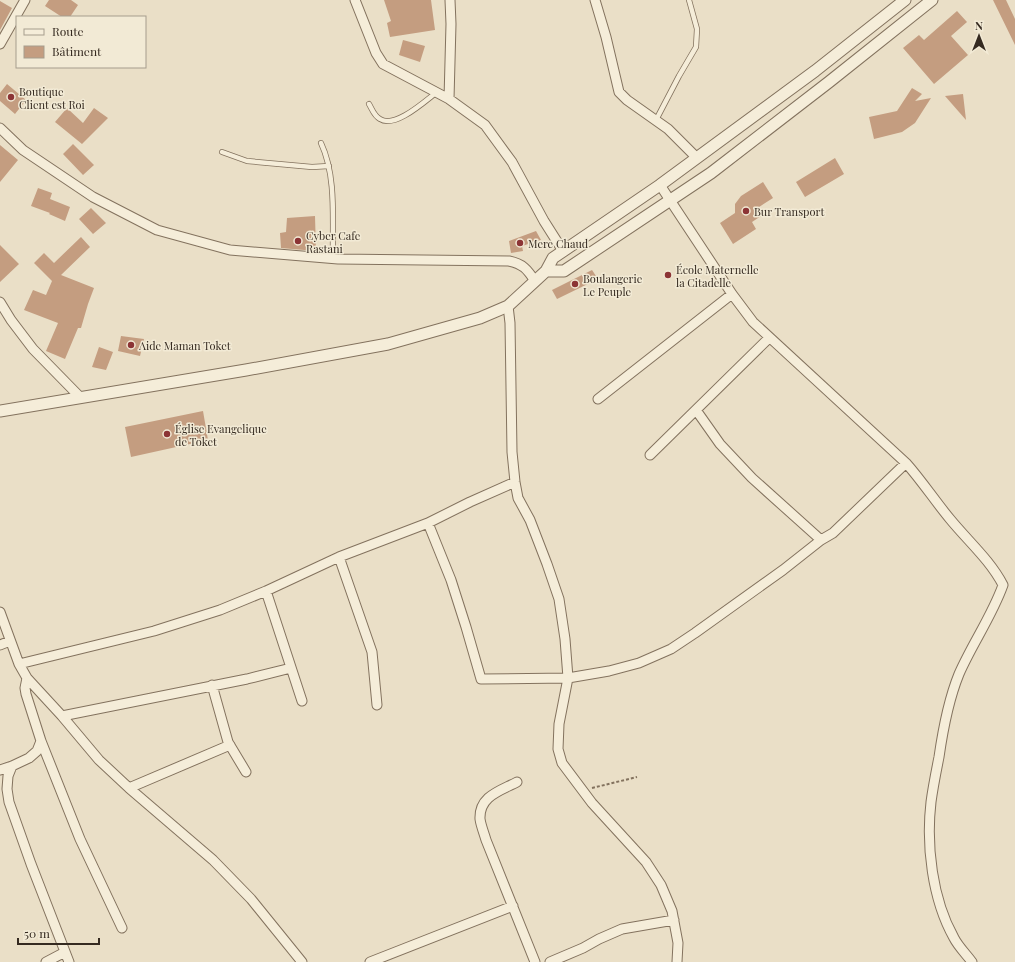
<svg xmlns="http://www.w3.org/2000/svg" width="1015" height="962" viewBox="0 0 1015 962" font-family="'Playfair Display',serif">
	<style>
		.building { fill: #c49d80 }
		.lines { fill: none; stroke-linecap: round; stroke-linejoin: round }
		.service-casing { stroke: #83725e; stroke-width: 6 }
		.minor-casing { stroke: #83725e; stroke-width: 11 }
		.tertiary-casing { stroke: #83725e; stroke-width: 13 }
		.path { stroke: #83725e; stroke-width: 2; stroke-dasharray: 3 2; stroke-linecap: butt }
		.service { stroke: #f5edd9; stroke-width: 4.5 }
		.minor { stroke: #f5edd9; stroke-width: 9 }
		.tertiary { stroke: #f5edd9; stroke-width: 11 }
		.poi-dot { fill: #8c3435; stroke: #f2ead5; stroke-width: 1.5 }
		.labels { text-anchor: middle; dominant-baseline: central; stroke-width: 3; stroke-linejoin: round; paint-order: stroke }
		.poi-label { font-size: 11px; fill: #352a20; stroke: #f2ead5; text-anchor: start }
	</style>
	<rect width="100%" height="100%" fill="#eadfc7"/>
	<path class="building" d="M49 0H71L78 5 70 17H62L45 6Z
		M384 0H431L435 30 390 37 387 23 391 21Z
		M993 0H1006L1015 19V45Z
		M0 1 12 8 0 30Z
		M957 11 967 22 951 36 968 55 934 84 903 48 919 35 924 40Z
		M403 40 425 46 420 62 399 55Z
		M7 84 26 100 15 114 0 101V93Z
		M912 88 922 94 915 101 931 98 915 123 902 132 874 139 869 117 897 111Z
		M963 94 966 120 945 96Z
		M67 108 83 123 94 108 108 118 82 144 55 122Z
		M73 144 94 165 83 175 63 154Z
		M0 145 18 160 0 182Z
		M835 158 844 174 805 197 796 182Z
		M763 182 773 198 756 209 761 216 752 222 756 229 733 244 720 223 735 213V204L741 196Z
		M38 188 52 193 50 199 70 207 65 221 49 214 50 213 31 206Z
		M91 208 106 223 93 234 79 219Z
		M315 216 316 251 281 248 280 233 286 232 287 218Z
		M536 231 541 240 522 246 523 251 511 253 509 241Z
		M81 237 90 247 61 275 94 288 88 304 81 328H78L65 359 46 351 58 323 24 310 33 290 46 295 52 281 34 263 44 253 54 263Z
		M0 245 19 264 0 282Z
		M592 270 598 279 557 299 552 290Z
		M121 336 144 339 140 356 118 351Z
		M99 347 113 352 106 370 92 367Z
		M203 411 208 440 131 457 125 427Z"/>
	<g class="lines">
		<defs>
			<path id="service" d="M369 104C372 109 374 116 380 119 395 129 425 101 437 92
				M656 120 679 76 696 47 697 29 689 0
				M321 143C337 177 332 222 333 259
				M222 152 247 161 312 167 329 166"/>
			<path id="minor" d="M355 0 376 53 383 64 449 99 485 125 512 162 544 221 563 251
				M595 0 606 37 619 92 627 100 668 129 697 158
				M0 44 25 0
				M449 99 451 24 450 0
				M0 128 23 150 93 197 157 230 230 250 338 259 509 261C523 264 527 269 535 281
				M660 185 732 294 753 322 906 463C922 481 935 501 950 519 968 541 990 560 1003 585 992 616 972 644 959 674 948 701 943 729 939 757 936 772 933 787 931 802 926 845 932 899 954 938 958 946 966 954 972 962
				M0 302 11 320 33 349 80 397
				M508 306 510 323 512 452 515 482 518 498 530 520 547 564 559 599 565 639 568 678 559 724 558 749 562 763 592 803 646 862 661 885 672 911 678 943 677 962
				M598 399 732 294
				M696 410 720 444 752 478 821 540
				M650 455 769 338
				M428 523 451 580 466 627 481 679 568 678 609 671 639 663 671 649 695 633 783 570 821 540 833 533 906 463
				M339 557 372 652 377 705
				M266 591 302 701
				M0 612 19 664 27 678 62 716 99 760 129 788 213 860 251 899 302 962
				M0 645 10 641
				M19 664 154 631 220 610 266 591 339 557 428 523 470 502 515 482
				M212 685 228 742 246 772
				M62 716 247 679 291 668
				M41 741 80 839 122 928
				M12 766 8 776 7 789 9 802 31 864 69 962
				M0 770 12 766 29 758 37 751 41 741 26 694 25 688 27 678
				M517 782C500 791 479 796 480 819 481 826 484 833 486 840L535 962
				M129 788 230 745
				M46 962 65 952
				M370 962 513 906
				M550 962 583 948 599 939 622 929 674 920"/>
			<path id="tertiary" d="M546 271H564L711 173 829 82 932 0
				M0 411 246 370 388 344 480 318 508 306 546 271 553 258 660 185 815 71 905 0"/>
		</defs>
		<use href="#service" class="service-casing"/>
		<use href="#minor" class="minor-casing"/>
		<use href="#tertiary" class="tertiary-casing"/>
		<path class="path" d="M592 788 637 777"/>
		<use href="#service" class="service"/>
		<use href="#minor" class="minor"/>
		<use href="#tertiary" class="tertiary"/>
	</g>
	<g class="poi-dot">
		<circle cx="11" cy="97" r="4"/>
		<circle cx="746" cy="211" r="4"/>
		<circle cx="298" cy="241" r="4"/>
		<circle cx="520" cy="243" r="4"/>
		<circle cx="668" cy="275" r="4"/>
		<circle cx="575" cy="284" r="4"/>
		<circle cx="131" cy="345" r="4"/>
		<circle cx="167" cy="434" r="4"/>
	</g>
	<g class="labels">
		<g class="poi-label">
			<text x="19" y="91">Boutique<tspan x="19" dy="13">Client est Roi</tspan></text>
			<text x="754" y="211">Bur Transport</text>
			<text x="306" y="235">Cyber Cafe<tspan x="306" dy="13">Rastani</tspan></text>
			<text x="528" y="243">Mere Chaud</text>
			<text x="676" y="269">École Maternelle<tspan x="676" dy="13">la Citadelle</tspan></text>
			<text x="583" y="278">Boulangerie<tspan x="583" dy="13">Le Peuple</tspan></text>
			<text x="139" y="345">Aide Maman Toket</text>
			<text x="175" y="428">Église Evangelique<tspan x="175" dy="13">de Toket</tspan></text>
		</g>
	</g>
	<rect x="16" y="16" width="130" height="52" fill="#f2ead5" stroke="#a69d8d"/>
	<rect x="24" y="29" width="20" height="6" fill="#f5edd9" stroke="#a69d8d"/>
	<text x="52" y="36" font-size="12" fill="#352a20">Route</text>
	<rect x="24" y="46" width="20" height="12" fill="#c49d80" stroke="#a69d8d"/>
	<text x="52" y="56" font-size="12" fill="#352a20">Bâtiment</text>
	<g transform="translate(979 36)" stroke="#f2ead5" stroke-width="3" paint-order="stroke">
	<path d="M0-3L7 15L0 10L-7 15Z" fill="#352a20"/>
	<text y="-6" font-size="11" font-weight="bold" text-anchor="middle" fill="#352a20">N</text>
	</g>
	<path d="M18 938v6h81v-6" fill="none" stroke="#352a20" stroke-width="2"/>
	<text x="24" y="938" font-size="12" fill="#352a20" stroke="#f2ead5" stroke-width="3" paint-order="stroke">50 m</text>
</svg>
